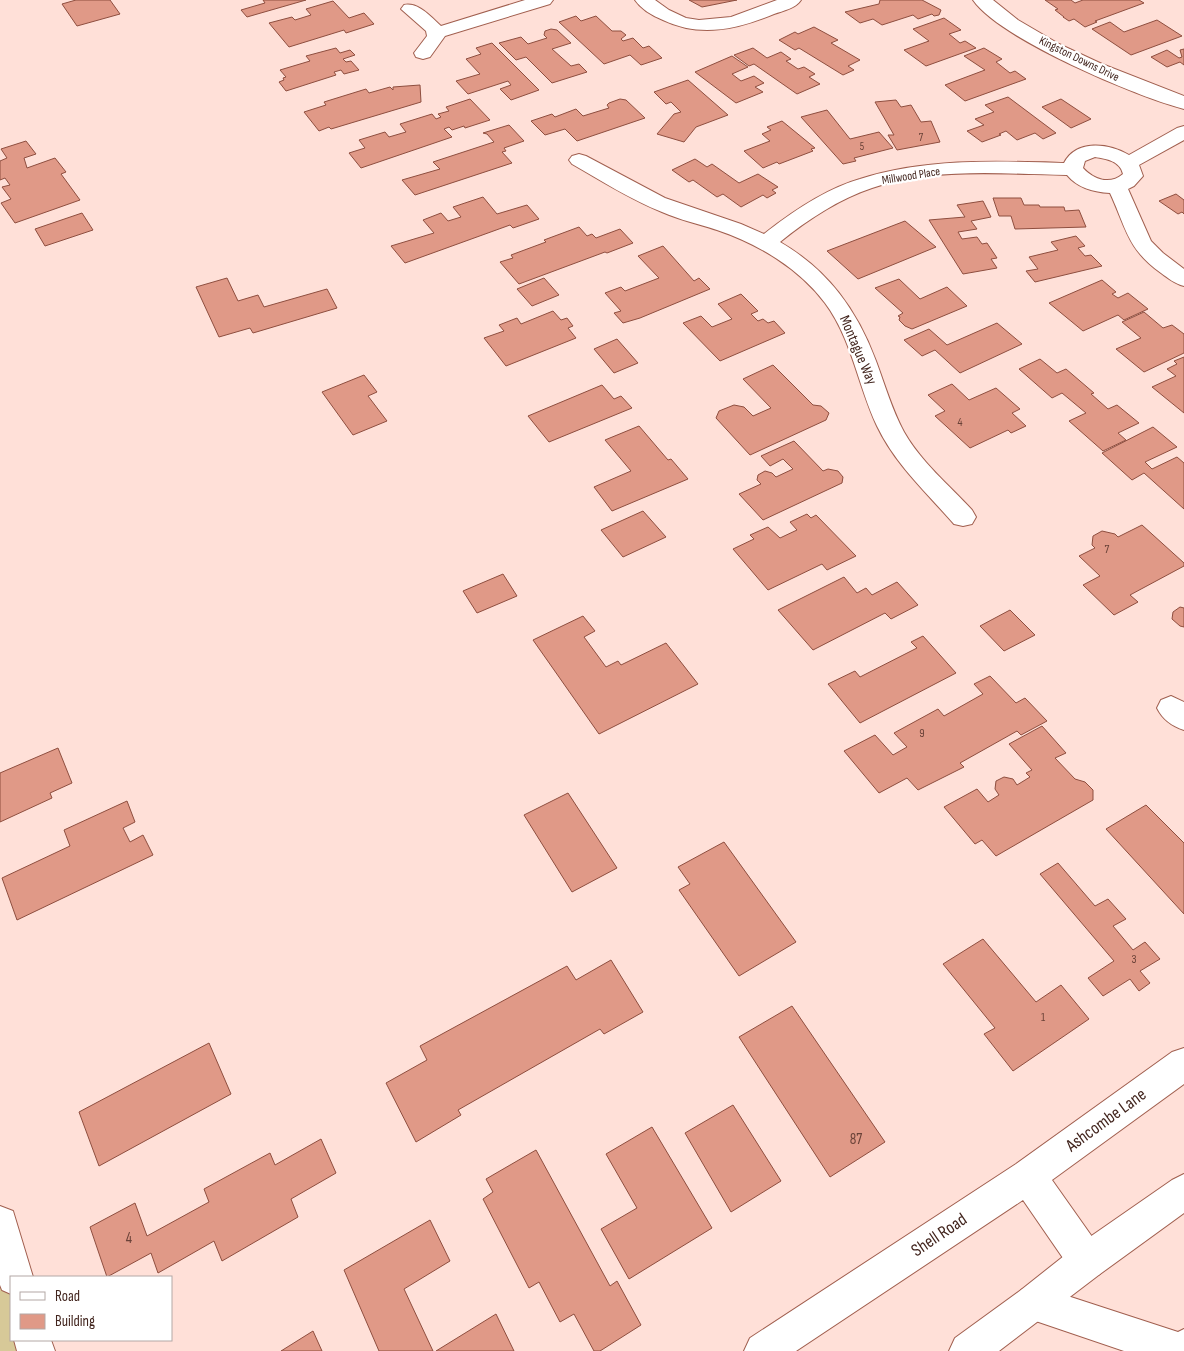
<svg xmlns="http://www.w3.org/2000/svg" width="1184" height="1351" viewBox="0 0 1184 1351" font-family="'Sofia Sans Condensed',sans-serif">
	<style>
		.green { fill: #d7c998 }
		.building { fill: #e09987; stroke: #8e4e3f }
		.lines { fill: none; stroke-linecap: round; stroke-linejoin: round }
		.minor-casing { stroke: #a15f4f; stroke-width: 2 }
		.tertiary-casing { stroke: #a15f4f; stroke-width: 2 }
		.secondary-casing { stroke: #a15f4f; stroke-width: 2 }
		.minor { fill: #fff; fill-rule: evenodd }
		.tertiary { fill: #fff; fill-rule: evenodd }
		.secondary { fill: #fff; fill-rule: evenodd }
		.labels { text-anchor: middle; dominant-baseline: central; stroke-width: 4.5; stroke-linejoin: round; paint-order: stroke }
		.far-number-label { font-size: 11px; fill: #6a4238 }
		.far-street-label { font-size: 12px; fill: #42251e; stroke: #fff }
		.number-label { font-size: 12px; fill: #6a4238 }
		.street-label { font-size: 15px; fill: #42251e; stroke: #fff }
		.near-number-label { font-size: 15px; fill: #6a4238 }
		.near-street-label { font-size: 18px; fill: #42251e; stroke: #fff }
	</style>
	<rect width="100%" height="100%" fill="#ffe0d8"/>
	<path class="green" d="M0 1224 15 1277H11V1340H33L36 1351H0Z"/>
	<path class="building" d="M76 0H110L120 14 77 26 62 4Z
		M263 0H306L247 17 241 10 265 3Z
		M689 0H737L702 7Z
		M880 0H922L941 10 939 15 934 16 932 14 918 19 913 15 882 25 873 19 860 23 845 12 879 4Z
		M1045 0H1071L1075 3 1083 0H1139L1144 3 1095 21 1097 22 1085 27 1074 19 1069 21 1063 17H1064L1055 10 1058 9Z
		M333 1 349 18 364 13 374 24 346 33 344 30 289 47 269 23 292 17 295 20 311 15 306 9Z
		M576 16 581 21 596 16 612 31H621L626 35 621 39 623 41 633 38 643 48 649 46 662 58 641 65 630 55 604 64 559 22Z
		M944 18 961 30 949 34 960 43 965 41 976 48 926 66 904 50 929 41 913 29Z
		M1157 20 1182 36 1131 55 1092 29 1110 22 1124 32Z
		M814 27 838 40 831 43 860 60 848 66 854 70 843 75 799 48 795 50 779 40 795 32 798 34Z
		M551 29 557 30 571 43 552 49 571 66 579 64 587 72 552 83 526 57 516 60 499 43 521 37 528 44 547 38 544 35 545 31Z
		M492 43 539 90 511 100 500 89 511 85 508 81 468 94 456 81 480 74 466 59 481 54 476 48Z
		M336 48 340 53 350 50 355 55 343 59 346 62 351 61 359 70 344 74 341 70 334 72 336 75 286 91 279 82 284 80 283 78 286 77 280 70 310 61 306 56Z
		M753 48 767 58 781 52 791 59 786 61 798 69 804 67 815 74 809 77 820 84 797 94 754 64 749 66 734 55Z
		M984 48 1002 59 996 62 1010 73 1015 71 1026 79 965 101 945 85 985 70 964 56Z
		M1184 49V65L1180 62 1167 67 1151 57 1167 50 1179 58 1182 57 1180 50Z
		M732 56 748 67 732 74 741 81 754 76 764 83 755 87 763 92 736 103 695 72Z
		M688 80 728 115 696 127 684 142 657 134 674 114 681 112 671 102 666 104 654 92Z
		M420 85 421 102 331 129 329 127 319 131 304 112 326 105 324 102 366 89 369 93 390 87 393 90V87Z
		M1008 97 1056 133 1043 139 1035 133 1017 140 1006 131 999 134 1001 135 982 142 967 131 984 125 975 119 994 112 985 105Z
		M470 99 490 120 465 128 464 126 452 130 449 127 444 129 452 137 361 168 349 153 365 148 359 140 385 132 389 137 406 132 400 124 432 114 436 119 441 117 438 114 449 111 446 107Z
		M620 99 626 100 645 118 577 141 565 129 545 135 531 121 552 114 555 117 576 109 583 116 609 108 607 105 609 103Z
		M1061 99 1091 119 1071 128 1042 107Z
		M896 100 901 107 911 105 921 122 931 121 940 142 897 150 888 135H894L875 102Z
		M827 110 850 139 879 132 893 148 854 158 856 161 843 164 801 117Z
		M782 121 815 148 811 149 813 151 779 164 777 162 763 168 744 151 770 141 762 134 771 130 767 127Z
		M509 125 524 141 504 148 506 151 502 152 512 163 415 195 402 180 440 169 433 162 494 142 487 134 483 133Z
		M26 141 36 154 24 158 27 168 55 158 66 172 61 174 80 200 15 223 1 203 11 199 2 187 10 185 5 178 0 180V161L7 158 1 149Z
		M695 159 707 167 712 164 739 183 758 174 778 187 772 190 776 193 767 198 763 195 741 207 723 194 717 197 693 180 689 182 672 170Z
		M1176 194 1184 200V214L1182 212 1178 214 1159 201Z
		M483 197 497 214 527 205 539 219 513 228 510 225 405 263 391 246 434 233 423 220 441 213 448 221 461 217 453 207Z
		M993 198H1021L1024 205H1039L1040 207H1064L1065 211 1079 210 1086 227 1015 229 1011 216H999Z
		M983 201 991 217 971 221 977 229 958 232 962 239 977 237 982 244 987 243 997 258 991 259 997 268 963 274 929 220 965 217 957 205Z
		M82 213 93 230 45 246 35 229Z
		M905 221 936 247 858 279 827 251Z
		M579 227 587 236 592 234 596 238 620 229 633 243 607 253 605 252 519 284 500 262 513 258 511 255 546 242 544 240Z
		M1076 236 1085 246 1078 248 1085 256 1091 255 1102 266 1035 282 1026 271 1038 269 1029 257 1058 250 1051 242Z
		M663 246 694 281 699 278 710 289 640 318 623 323 614 313 621 311 605 293 621 287 625 291 659 278 638 256Z
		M227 278 238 301 258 295 264 307 327 289 337 308 253 333 250 328 219 337 196 287Z
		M544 278 559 295 532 306 517 289Z
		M899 279 920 299 947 287 967 306 912 329 905 326 899 320 900 317 898 316 903 313 875 288Z
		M1102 280 1116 292 1112 294 1118 298 1128 293 1148 309 1124 320 1118 315 1083 331 1049 303Z
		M741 294 758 311 751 314 758 321 763 319 768 323 774 321 785 333 720 361 683 323 701 316 712 327 732 319 718 304Z
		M553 311 561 320 567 318 573 326 568 328 576 338 506 366 484 338 504 331 499 325 517 318 521 324Z
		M1144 312 1163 328 1172 325 1184 334V353L1144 372 1116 349 1141 338 1122 322Z
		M997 323 1022 344 960 373 935 350 922 356 904 340 929 329 947 345Z
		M617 339 638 363 614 373 594 349Z
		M1184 357V413L1152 387 1176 376 1167 369 1177 364 1174 361Z
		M1040 359 1057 373 1066 369 1094 393 1091 394 1108 409 1117 405 1139 423 1118 433 1126 440 1103 451 1069 421 1086 413 1062 393 1052 398 1019 369Z
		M773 365 813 405 821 406 829 413 826 420 750 455 716 418 719 411 734 405 744 407 753 416 771 408 743 379Z
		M364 375 377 392 368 396 387 421 353 435 322 392Z
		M952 384 969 400 996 388 1020 409 1012 413 1026 426 1011 433 1008 430 970 448 935 416 945 411 928 395Z
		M602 385 614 399 621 396 632 408 549 442 528 416Z
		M639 426 668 460 671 459 688 479 612 511 594 487 631 471 605 440Z
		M1153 427 1177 447 1145 462 1152 469 1177 457 1184 463V509L1144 473 1132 480 1102 453Z
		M794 441 823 471 828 469 838 471 843 477 842 483 763 520 739 494 761 484 757 480 758 475 765 471 772 473 776 477 793 469 783 459 770 466 761 456Z
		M643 511 666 537 623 557 601 530Z
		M807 514 811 518 816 515 856 556 827 570 822 564 768 590 733 549 754 539 750 535 768 527 780 538 797 530 790 522Z
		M1142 525 1184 563V566L1130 595 1138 602 1114 615 1083 585 1100 576 1079 556 1095 548 1092 545 1093 536 1102 531 1115 534 1118 537Z
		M503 574 517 596 477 613 463 591Z
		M844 577 857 593 866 588 872 595 897 582 918 605 891 619 885 613 813 650 778 610Z
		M1180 607 1184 608V627L1180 626 1172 619 1173 612Z
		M1010 610 1035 635 1004 651 980 626Z
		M583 616 595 631 584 637 606 667 618 661 621 665 666 643 698 684 599 734 533 640Z
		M923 636 956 673 860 723 828 684 855 671 860 677 917 648 911 642Z
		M990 676 1016 703 1025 698 1047 721 1021 735 1017 731 960 763 964 767 918 790 907 778 879 793 844 751 875 735 893 755 907 747 894 733 938 709 944 716 983 694 974 684Z
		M1042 726 1066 753 1055 758 1075 779 1085 782 1093 790V800L996 856 982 840 975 844 944 807 977 789 988 802 999 795 995 789 996 781 1004 777 1013 779 1017 785 1030 777 1026 773 1032 770 1009 744Z
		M58 748 72 783 50 793 52 798 0 822V773Z
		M568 793 617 868 572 892 524 815Z
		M127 801 135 822 123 828 130 842 143 835 153 855 17 920 2 878 70 846 64 830Z
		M1146 805 1184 843V914L1106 829Z
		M724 842 796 942 739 976 679 890 690 884 678 867Z
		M1058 863 1095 906 1108 899 1126 919 1113 926 1133 950 1145 942 1160 959 1140 971 1150 983 1139 991 1130 979 1103 996 1088 978 1114 961 1040 874Z
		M983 939 1036 1002 1061 985 1089 1019 1013 1071 984 1034 995 1028 943 964Z
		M611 960 643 1012 604 1034 600 1029 458 1110 461 1115 416 1142 386 1083 427 1060 420 1046 567 966 576 980Z
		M792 1006 885 1142 830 1177 739 1037Z
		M209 1043 231 1094 99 1166 79 1112Z
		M733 1105 781 1181 731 1212 685 1133Z
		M652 1127 712 1228 629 1279 601 1229 637 1208 606 1154Z
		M321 1139 336 1173 291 1199 298 1217 222 1261 214 1241 158 1273 151 1253 107 1277 90 1227 135 1203 147 1236 209 1202 204 1189 270 1153 275 1165Z
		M536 1150 610 1286 617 1281 641 1325 600 1351H594L574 1314 560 1322 539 1282 529 1288 483 1199 493 1192 486 1179Z
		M430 1220 450 1261 404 1289 433 1351H379L344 1270Z
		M496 1314 514 1351H436Z
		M313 1331 322 1351H281Z"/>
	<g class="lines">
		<defs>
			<path id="minor" d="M525 0H553L550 4 445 36 430 57 423 59 416 57 414 53 427 36 426 31 401 9 404 5C418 2 430 16 441 26Z
				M635 0H655L669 10 686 18 699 20 731 17 777 0H801C796 8 783 11 774 14 737 29 701 38 663 20 653 16 641 9 635 0Z
				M1184 126V140L1139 165 1143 176 1134 186 1128 189 1151 241 1163 253 1184 269V286C1175 284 1168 278 1161 273 1127 249 1126 227 1110 193 1093 192 1078 188 1067 175 1004 174 933 167 872 188 839 199 807 220 780 242 828 270 857 310 876 361 885 385 892 410 904 432 921 462 949 485 972 510L976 517 972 524 963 526 954 524C926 492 895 464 877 426 858 386 852 339 825 303 799 268 758 244 717 230 699 224 680 220 662 212 631 200 602 181 572 164L569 160 572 156 579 154 586 156 665 198 741 224 764 234C792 212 825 189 860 179 926 158 996 161 1064 163 1076 139 1109 143 1129 155L1177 128ZM1095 157C1107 159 1120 161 1123 174 1110 185 1094 180 1083 168L1085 161Z
				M1171 696 1184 702V730C1172 726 1163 720 1157 708L1161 700Z
				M1184 1048V1084L1052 1180 1100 1248 1105 1261 1100 1274 1087 1279 1074 1274 1023 1200 796 1351H744L750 1338 1016 1164 1172 1052Z
				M0 1206 13 1211 33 1277H11V1294L2 1290 0 1285Z
				M1034 1285 1178 1332 1184 1329V1351H1124L1021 1316 1016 1303 1021 1290Z
				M14 1340H51L55 1351H17Z"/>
			<path id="tertiary" d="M973 0H993L1018 20 1059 44 1102 64 1184 96V109C1137 97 1000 39 973 0Z"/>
			<path id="secondary" d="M1184 1174V1213L1100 1274 999 1351H949L955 1338 1021 1290 1074 1248 1172 1180Z"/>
		</defs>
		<use href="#minor" class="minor-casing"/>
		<use href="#tertiary" class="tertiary-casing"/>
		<use href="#secondary" class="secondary-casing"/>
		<use href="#minor" class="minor"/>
		<use href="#tertiary" class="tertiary"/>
		<use href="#secondary" class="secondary"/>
	</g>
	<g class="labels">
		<g class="far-number-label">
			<text x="921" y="137">7</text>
			<text x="862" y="146">5</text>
		</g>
		<g class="far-street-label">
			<text transform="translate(1079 59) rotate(26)">Kingston Downs Drive</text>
			<text transform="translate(911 176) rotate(-9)">Millwood Place</text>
		</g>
		<g class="number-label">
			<text x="960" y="422">4</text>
			<text x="1107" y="549">7</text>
			<text x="922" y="733">9</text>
			<text x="1134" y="959">3</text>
			<text x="1043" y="1017">1</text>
		</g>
		<g class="street-label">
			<text transform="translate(858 350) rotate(67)">Montague Way</text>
		</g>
		<g class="near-number-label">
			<text x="856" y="1139">87</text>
			<text x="129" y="1238">4</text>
		</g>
		<g class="near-street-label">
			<text transform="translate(1106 1120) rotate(-36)">Ashcombe Lane</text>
			<text transform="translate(939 1235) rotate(-34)">Shell Road</text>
		</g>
	</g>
	<rect x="10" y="1276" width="162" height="65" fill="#ffffff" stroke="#b3a8a5"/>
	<rect x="20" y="1292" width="25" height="8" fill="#ffffff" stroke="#b3a8a5"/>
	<text x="55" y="1301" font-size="15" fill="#42251e">Road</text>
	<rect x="20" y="1314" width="25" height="15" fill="#e09987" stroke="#b3a8a5"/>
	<text x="55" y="1326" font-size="15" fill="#42251e">Building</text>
</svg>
